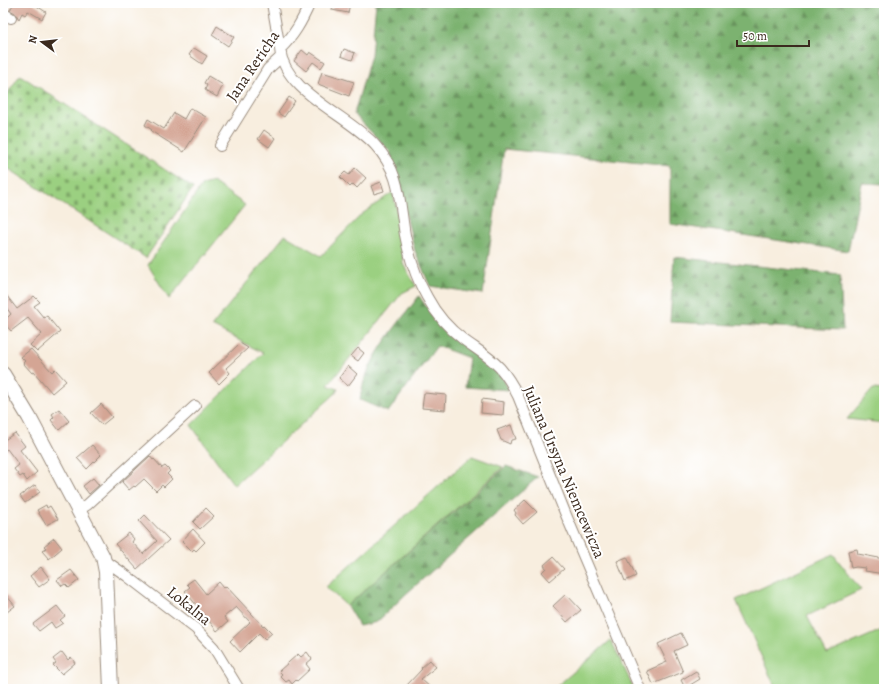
<svg xmlns="http://www.w3.org/2000/svg" width="887" height="692" viewBox="0 0 887 692" font-family="Alegreya,serif">
	<style>
		.grass { fill: #9bd081; stroke: #6b7d50 }
		.forest { fill: url(#forest-firs); stroke: #5c6e46 }
		.cemetery { fill: url(#cemetery-stones); stroke: #6b7d50 }
		.building { fill: #d4a594 }
		.lines { fill: none; stroke-linecap: round; stroke-linejoin: round }
		.street-casing { stroke: #9a8c7e; stroke-width: 12 }
		.secondary-casing { stroke: #9a8c7e; stroke-width: 16 }
		.street { stroke: #fff; stroke-width: 10 }
		.secondary { stroke: #fff; stroke-width: 14 }
		.labels { text-anchor: middle; dominant-baseline: central; stroke-width: 4; stroke-linejoin: round; paint-order: stroke }
		.street-label { font-size: 16px; fill: #3b2a1e; stroke: #fff }
	</style>
	<defs>
		<pattern id="forest-firs" width="22" height="20" patternUnits="userSpaceOnUse"><rect width="22" height="20" fill="#7cb26f"/><path d="M5 1l3.5 6h-7zM16 11l3.5 6h-7z" fill="#67915b"/></pattern>
		<pattern id="cemetery-stones" width="16" height="16" patternUnits="userSpaceOnUse"><rect width="16" height="16" fill="#9bd081"/><path d="M2 7V4a2 2 0 0 1 4 0v3zM10 15v-3a2 2 0 0 1 4 0v3z" fill="#80a969"/></pattern>
	</defs>
	<rect width="100%" height="100%" fill="#fff"/>
	<filter id="ink" filterUnits="userSpaceOnUse"><feTurbulence type="fractalNoise" baseFrequency=".025" numOctaves="2"/><feDisplacementMap in="SourceGraphic" scale="8" xChannelSelector="R" yChannelSelector="G"/><feConvolveMatrix kernelMatrix="1 2 1 2 8 2 1 2 1" color-interpolation-filters="sRGB"/></filter>
	<filter id="wash" filterUnits="userSpaceOnUse"><feTurbulence type="fractalNoise" baseFrequency=".012" numOctaves="4" result="noise"/><feDisplacementMap in="SourceGraphic" scale="16" xChannelSelector="R" yChannelSelector="G"/><feGaussianBlur stdDeviation="0.9" result="paint"/><feColorMatrix in="noise" values="0 0 0 0 0 0 0 0 0 0 0 0 0 0 0 0 0 1.4 0 .05"/><feComposite in="paint" operator="in"/></filter>
	<g filter="url(#wash)">
		<rect width="100%" height="100%" fill="#f8eedf"/>
		<path class="grass" d="M213 182 245 205 169 299 148 265 202 185Z
			M393 192 402 237 403 264 416 286 402 293 328 385 338 389 335 394 234 485 191 425 263 353 212 326 285 235 321 256 362 214Z
			M873 389 884 390V423L847 419Z
			M472 456 503 467 347 606 326 587Z
			M833 554 861 590 807 616 827 654 884 629V675L881 689H776L736 600Z
			M611 640 634 689H559L557 686Z"/>
		<path class="forest" d="M376 3H884V184L862 183 848 251 670 224V166L504 149 483 294 430 286 415 251 390 152 354 114 371 55Z
			M674 257 840 275 843 330 670 322Z
			M419 296 438 324 473 353 490 365 503 378 509 390 465 387 469 358 437 346 388 412 360 400C364 361 396 327 419 296Z
			M506 466 538 477 406 594 377 622 359 626 347 606Z"/>
		<path class="cemetery" d="M20 75 193 188 146 258 9 169 3 174V100Z"/>
		<g id="blocks">
			<path class="building" d="M14 3H32L46 12 42 19 28 11 25 15 22 13 19 19 15 13 10 10Z
				M333 3H350L348 13 332 10Z
				M217 26 234 37 228 46 212 35Z
				M194 48 207 56 202 64 189 55Z
				M344 49 355 53 352 60 341 56Z
				M302 50 308 55 310 52 325 62 321 68 313 62 306 71 294 61Z
				M322 72 354 82 349 96 318 84Z
				M208 76 223 85 217 97 205 90 207 85 204 83Z
				M289 97 295 101 284 117 278 113Z
				M190 108 206 117 184 152 151 131 152 130 145 125 148 119 164 129 174 113 184 119Z
				M264 130 275 138 269 147 258 139Z
				M355 168 366 178 357 188 353 184 350 187 340 177 345 172 349 175Z
				M381 182 384 191 374 194 371 186Z
				M3 291 17 309 34 296 40 302 34 306 44 318 47 316 60 332 37 352 30 345 42 334 28 318 11 331 3 322 11 314 3 303Z
				M240 343 248 348 226 368 230 373 219 384 209 373Z
				M358 348 364 353 358 361 351 356Z
				M31 349 52 372 55 369 66 381 52 393 34 372 32 373 23 363 25 361 21 357Z
				M348 366 357 374 348 386 339 378Z
				M424 393 446 395 445 410 422 408Z
				M482 399 504 402 503 415 481 413Z
				M101 404 112 417 102 425 91 413Z
				M59 409 69 421 59 430 51 420 54 417 52 414Z
				M511 425 516 439 511 440 510 444 501 440 497 430Z
				M15 433 25 446 20 450 37 472 27 481 23 475 20 477 14 469 19 465 7 449 3 452V441Z
				M92 445 101 455 87 469 77 458Z
				M150 456 153 460 154 459 162 468 165 466 170 471 167 474 172 479 164 487 162 485 156 491 144 479 135 487 134 486 129 490 122 482Z
				M93 478 99 485 89 494 83 486Z
				M35 485 40 492 25 503 20 496Z
				M525 500 537 512 523 524 515 515 516 513 514 510Z
				M46 505 47 508 50 506 58 519 46 525 37 510Z
				M206 508 214 516 200 529 193 522Z
				M145 515 169 540 137 569 115 544 129 533 134 539 132 542 143 554 157 541 139 521Z
				M193 529 205 542 196 551 194 549 192 551 182 541Z
				M54 538 62 548 49 559 42 551 46 548 44 546Z
				M857 549 858 554 884 559V574L865 571 866 568 856 567 851 568 848 551Z
				M553 557 564 569 550 581 542 572 546 568 544 565Z
				M627 557 636 576 625 581 617 561Z
				M41 567 50 579 39 587 30 576Z
				M71 570 79 580 69 588 65 584 62 586 57 580Z
				M194 579 206 594 219 582 224 588 226 586 263 626 264 625 272 633 265 639 259 633 240 652 230 641 250 622 236 607 224 617 228 622 217 631 185 591 190 587 187 584Z
				M3 591 15 606 3 615Z
				M566 594 581 610 567 622 553 606Z
				M57 606 65 616 60 620 63 623 55 628 51 622 39 631 33 624Z
				M681 633 687 645 674 651 683 672 653 684 647 671 667 662 658 644Z
				M62 652 68 660 71 657 75 663 62 674 53 665 56 663 53 659Z
				M307 652 312 659 306 664 310 669 297 681 296 680 292 684 289 680 286 682 280 676 282 674 279 671 298 654 301 657Z
				M430 660 436 667 421 679 432 689H411L407 685 422 669 421 668Z
				M696 671 700 679 685 688 681 680Z"/>
		</g>
	</g>
	<g filter="url(#ink)">
		<use href="#blocks" fill-opacity="0" stroke="#9a8c7e" stroke-width="1"/>
		<g class="lines">
			<defs>
				<path id="street" d="M272 3 280 49
					M310 3C302 21 294 36 280 49 284 92 348 115 375 145 401 173 399 200 405 235 409 256 416 278 427 297 436 314 449 329 464 340 476 349 490 357 500 368 507 376 513 386 518 396L566 515 640 689
					M3 13 11 18
					M220 146 268 69 281 57
					M79 510 87 505 195 406
					M105 562 110 564 127 576 196 629 214 648 239 689"/>
				<path id="secondary" d="M3 374 29 417 103 557 106 572 111 689"/>
			</defs>
			<use href="#street" class="street-casing"/>
			<use href="#secondary" class="secondary-casing"/>
			<use href="#street" class="street"/>
			<use href="#secondary" class="secondary"/>
		</g>
	</g>
	<g class="labels">
		<g class="street-label">
			<text transform="translate(253 66) rotate(-56)">Jana Rericha</text>
			<text transform="translate(564 472) rotate(67)">Juliana Ursyna Niemcewicza</text>
			<text transform="translate(189 606) rotate(39)">Lokalna</text>
		</g>
	</g>
	<rect width="887" height="692" fill="none" stroke="#fff" stroke-width="16"/>
	<g transform="translate(42 42) rotate(285)" stroke="#ffffff" stroke-width="3" paint-order="stroke">
	<path d="M0-3L7 15L0 10L-7 15Z" fill="#3b2a1e"/>
	<text y="-6" font-size="11" font-weight="bold" text-anchor="middle" fill="#3b2a1e">N</text>
	</g>
	<path d="M737 40v6h72v-6" fill="none" stroke="#3b2a1e" stroke-width="2"/>
	<text x="743" y="40" font-size="12" fill="#3b2a1e" stroke="#ffffff" stroke-width="3" paint-order="stroke">50 m</text>
</svg>
